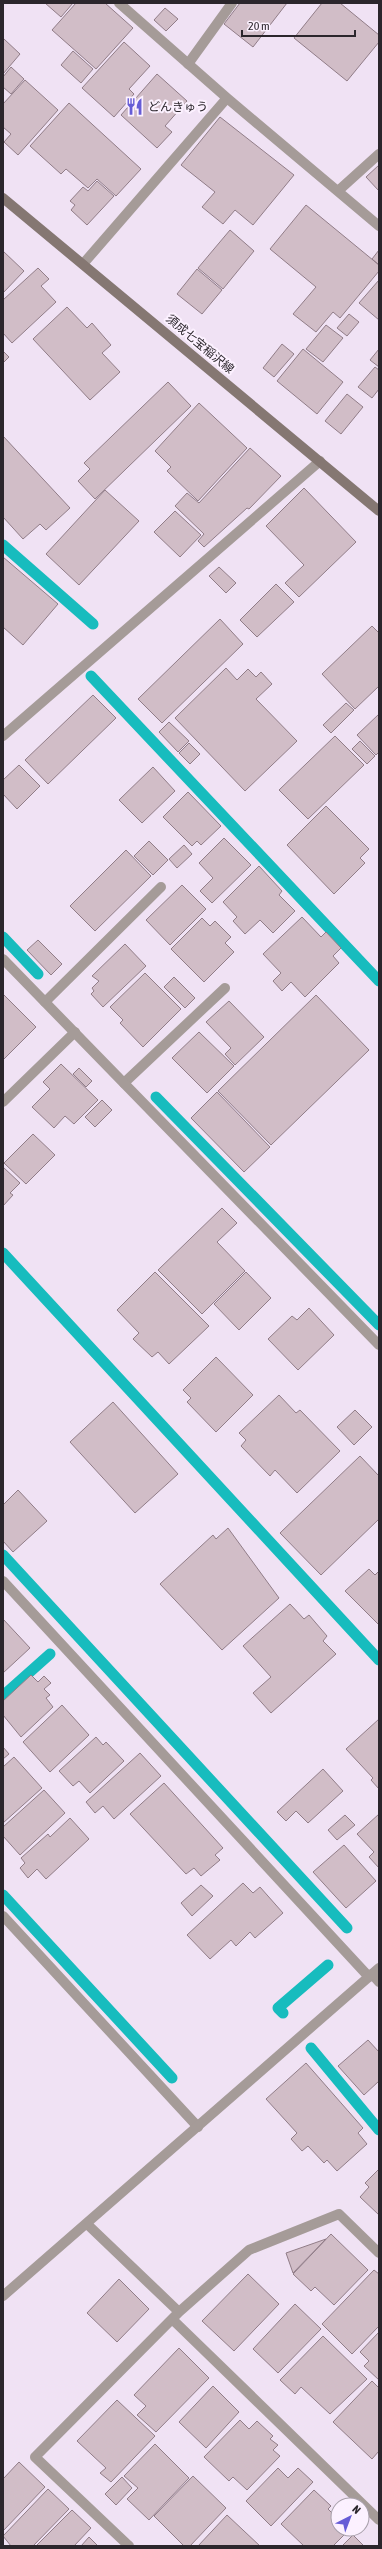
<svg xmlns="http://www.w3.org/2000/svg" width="382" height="2549" viewBox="0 0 382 2549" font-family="'Asap Condensed','Noto Sans JP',sans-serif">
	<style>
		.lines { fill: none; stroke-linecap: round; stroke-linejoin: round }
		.stream { stroke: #17bcbe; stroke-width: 11 }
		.building { fill: #d1bdc7; stroke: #917d88 }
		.service { stroke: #a59b98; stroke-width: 10 }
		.minor { stroke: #a59b98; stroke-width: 10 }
		.tertiary { stroke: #a59b98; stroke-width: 10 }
		.secondary { stroke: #857772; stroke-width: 10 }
		.labels { text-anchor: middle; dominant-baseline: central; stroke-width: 4; stroke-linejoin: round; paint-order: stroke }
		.poi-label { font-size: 12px; fill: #2b262c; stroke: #fcf1ff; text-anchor: start }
		.street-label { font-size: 12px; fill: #2b262c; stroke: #fcf1ff }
	</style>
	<rect width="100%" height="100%" fill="#f0e2f4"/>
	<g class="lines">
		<path class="stream" d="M3 545 93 624
			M91 676 379 981
			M3 937 38 974
			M156 1097 379 1325
			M3 1253 379 1660
			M3 1555 347 1928
			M3 1696 50 1654
			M3 1895 172 2078
			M283 2013 278 2008 328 1965
			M311 2048 379 2130"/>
	</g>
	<path class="building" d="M45 3H73L61 17Z
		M76 3H105L133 28 96 69 52 30Z
		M240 3H287L253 47 224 24Z
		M322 3H340L379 35V42L347 81 294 38Z
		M165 8 178 19 166 31 154 20Z
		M4 39 20 54 3 74V40Z
		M124 42 150 66 129 89 134 94 114 117 82 88Z
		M73 51 93 69 81 83 61 65Z
		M11 67 24 79 11 94 3 87V77Z
		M157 74 187 101 165 126 172 132 157 148 121 115Z
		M25 80 58 110 18 155 4 142 11 134 3 127V104Z
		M69 103 141 169 116 196 97 179 88 188 66 169 61 174 30 146Z
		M220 117 294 175 253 225 235 210 223 224 202 207 215 192 181 165Z
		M379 165V191L366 177Z
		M97 181 114 196 87 225 71 210 75 205 70 201 83 187 88 191Z
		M306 205 379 265V271L340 318 333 312 316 332 293 314 316 287 270 249Z
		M230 230 254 251 223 289 198 268Z
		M379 250V265L372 259Z
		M3 251 24 271 3 293Z
		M38 268 49 279 41 286 56 302 12 343 3 333V300Z
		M197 269 222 290 202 314 177 294Z
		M379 280V320L359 303Z
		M67 307 87 328 92 323 111 345 102 353 120 372 90 400 33 339Z
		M349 314 359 322 347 336 337 328Z
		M326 325 343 338 323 362 306 349Z
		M282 344 294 354 274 377 263 368Z
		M303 349 343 382 317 414 277 381Z
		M379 349V367L370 360Z
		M3 351 9 357 3 363Z
		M375 367 379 370V389L372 398 358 387Z
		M168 382 191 406 95 499 78 481 90 469 84 463Z
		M347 394 363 407 341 434 325 421Z
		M199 403 247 448 198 501 167 471 171 467 155 451Z
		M3 436 70 508 46 530 40 524 23 539 3 517Z
		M250 448 281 476 249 509 247 508 204 547 198 541 204 534 175 506 187 493 199 503Z
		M304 488 356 542 299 597 285 583 304 565 266 526Z
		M105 490 139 521 79 585 46 554Z
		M175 511 201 535 180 557 154 532Z
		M3 557 58 604 23 645 3 627Z
		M219 567 236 583 226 593 209 576Z
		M276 584 294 602 257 637 240 620Z
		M220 619 243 644 162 723 138 699Z
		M372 626 379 633V686L355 709 322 674Z
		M226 668 237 680 248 669 256 677 261 672 272 684 256 699 297 741 245 791 175 718Z
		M93 695 116 718 48 784 25 760Z
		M346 703 354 710 331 733 323 725Z
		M379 714V752L376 755 357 735Z
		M169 722 189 741 178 752 159 732Z
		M335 736 364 765 308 819 279 790Z
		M360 741 375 756 367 764 352 749Z
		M189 743 200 754 190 764 179 753Z
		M19 765 40 786 17 809 3 794V780Z
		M153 767 175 791 142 823 119 800Z
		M188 792 221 826 201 845 197 841 192 846 163 817Z
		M326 806 369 849 360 858 365 863 334 894 287 845Z
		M224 838 251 865 212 903 200 891 213 878 199 863Z
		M149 841 168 860 153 875 134 856Z
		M184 845 192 854 177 868 169 859Z
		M126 850 151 876 95 931 70 906Z
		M259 866 282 891 279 895 295 911 273 933 260 920 245 934 233 921 237 917 223 902Z
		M182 885 206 909 170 945 146 920Z
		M302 917 321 937 326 932 341 948 333 956 339 963 305 997 291 982 282 991 273 981 281 973 263 954Z
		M202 918 210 926 215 921 231 937 225 943 234 952 204 982 171 949Z
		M38 940 62 964 51 975 27 950Z
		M125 944 146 966 103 1007 91 994 94 991 92 988 99 981 92 976Z
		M145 973 181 1009 143 1047 120 1023 123 1020 110 1007Z
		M174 977 195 998 185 1008 164 987Z
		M3 994 36 1027 4 1059 3 1058Z
		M316 995 369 1050 271 1145 218 1091Z
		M229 1001 264 1037 235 1065 225 1054 231 1048 206 1022Z
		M199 1032 234 1066 207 1093 172 1058Z
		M61 1064 98 1100 74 1124 65 1116 54 1128 32 1107 50 1089 43 1082Z
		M79 1068 92 1081 86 1087 73 1074Z
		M217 1092 270 1147 244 1172 191 1118Z
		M102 1100 112 1110 95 1127 85 1117Z
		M33 1134 55 1155 26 1184 4 1163Z
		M3 1167 20 1183 10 1193 13 1195 3 1206Z
		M222 1208 237 1223 217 1242 245 1271 202 1314 158 1270Z
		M155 1272 209 1326 169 1364 158 1352 152 1357 133 1339 139 1333 117 1310Z
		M246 1272 271 1298 239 1330 214 1304Z
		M309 1308 334 1335 298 1370 268 1339 292 1316 297 1320Z
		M216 1357 253 1395 216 1432 187 1402 191 1398 183 1390Z
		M279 1395 296 1413 300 1410 340 1451 297 1493 275 1470 270 1476 241 1446 246 1440 239 1433Z
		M113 1402 178 1474 135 1513 70 1442Z
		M355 1410 372 1427 354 1445 337 1427Z
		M360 1456 379 1476V1519L321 1575 280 1533Z
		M18 1490 47 1521 13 1552 3 1541V1505Z
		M228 1528 279 1598 222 1650 160 1584 213 1535 216 1539Z
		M369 1569 375 1575 379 1571V1625L345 1591Z
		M290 1604 304 1619 309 1615 327 1636 323 1641 336 1654 271 1713 253 1693 271 1677 243 1646Z
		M3 1619 30 1648 3 1673Z
		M31 1675 38 1682 44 1676 51 1683 44 1689 50 1695 46 1698 53 1707 21 1737 3 1715V1701Z
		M62 1705 89 1735 50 1772 23 1742Z
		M379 1719V1789L371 1780 373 1778 346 1749Z
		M96 1737 103 1745 106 1742 124 1761 90 1793 79 1781 73 1786 59 1771Z
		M3 1747 9 1754 3 1759Z
		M140 1753 161 1776 114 1819 103 1806 95 1813 86 1802Z
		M14 1757 42 1788 3 1823V1767Z
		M323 1769 343 1791 308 1823 296 1811 286 1821 277 1812Z
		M164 1783 223 1848 215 1855 220 1860 201 1876 194 1868 186 1874 130 1814Z
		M44 1790 65 1813 20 1855 3 1836V1827Z
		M379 1814V1868L369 1857 374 1852 357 1834Z
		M345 1815 355 1825 337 1840 328 1830Z
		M70 1818 89 1839 46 1879 37 1869 28 1878 20 1868 25 1863 21 1858 48 1834 50 1837Z
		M344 1845 376 1881 346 1908 313 1872Z
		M243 1883 253 1893 260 1887 283 1913 255 1938 250 1932 236 1946 231 1940 210 1959 187 1935Z
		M201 1885 213 1896 192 1916 181 1903Z
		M368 2040 379 2052V2081L364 2095 338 2066Z
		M306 2063 363 2128 358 2133 367 2144 337 2171 327 2160 324 2163 308 2146 302 2151 291 2139 297 2133 266 2099Z
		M379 2169V2215L360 2197 369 2187 365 2183Z
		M331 2234 368 2270 334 2305 315 2287 311 2291 293 2274Z
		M326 2239 293 2273 286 2253Z
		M374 2270 379 2274V2326L352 2354 322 2324Z
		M248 2274 279 2304 234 2351 202 2321Z
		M119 2279 149 2309 117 2342 87 2313Z
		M295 2304 321 2329 278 2373 253 2349Z
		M379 2332V2380L364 2366 369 2361 360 2352Z
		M323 2336 367 2379 330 2414 301 2387 295 2394 280 2380Z
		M179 2348 209 2378 156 2432 137 2415 146 2406 134 2395Z
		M372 2381 379 2388V2451L372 2459 333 2422Z
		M213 2386 239 2412 206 2448 179 2422Z
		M117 2400 155 2436 111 2482 100 2473 106 2468 77 2441Z
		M240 2420 249 2429 257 2421 273 2436 270 2439 278 2445 273 2450 280 2456 247 2490 233 2477 229 2481 204 2457Z
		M155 2444 189 2478 149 2520 127 2499 138 2488 124 2476Z
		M19 2462 45 2487 3 2531V2479Z
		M278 2468 288 2478 298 2468 313 2482 271 2526 246 2501Z
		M193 2476 226 2508 190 2546H184L154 2516Z
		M122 2477 132 2488 116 2505 105 2494Z
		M48 2489 69 2509 33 2546H11L3 2536Z
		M314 2490 331 2506 328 2509 338 2519V2529H350L333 2546H304L281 2524Z
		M72 2510 91 2528 74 2546H36Z
		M227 2515 260 2546H198Z
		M353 2535 364 2546H342Z
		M89 2537 98 2546H81Z"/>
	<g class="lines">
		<path class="service" d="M188 64 232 3
			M45 1002 161 887
			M124 1083 225 988
			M3 1102 75 1032"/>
		<path class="minor" d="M119 3 227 98 379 226
			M338 191 379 154
			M83 264 227 98
			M3 736 320 461
			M3 959 379 1345
			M3 1581 369 1977
			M3 1916 198 2127
			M372 1974 379 1982
			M87 2224 179 2312
			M172 2319 379 2520
			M129 2546 35 2457 179 2312 249 2250 339 2214 379 2253"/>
		<path class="tertiary" d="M3 2296 379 1968"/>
		<path class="secondary" d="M3 198 379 511"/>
	</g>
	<defs>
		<symbol id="restaurant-bare" viewBox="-9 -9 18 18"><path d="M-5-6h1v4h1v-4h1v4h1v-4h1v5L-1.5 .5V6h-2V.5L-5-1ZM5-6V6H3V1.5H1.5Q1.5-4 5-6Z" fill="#665cd6" stroke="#fcf1ff" stroke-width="2.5" paint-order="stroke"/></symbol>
	</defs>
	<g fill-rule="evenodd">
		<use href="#restaurant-bare" x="122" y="94" width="25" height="25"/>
	</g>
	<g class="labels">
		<g class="poi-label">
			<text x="148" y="107">どんきゅう</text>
		</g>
		<g class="street-label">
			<text transform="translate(200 344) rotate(40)">須成七宝稲沢線</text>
		</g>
	</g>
	<rect width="382" height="2549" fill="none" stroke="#2b262c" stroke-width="8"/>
	<g transform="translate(350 2517) rotate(42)"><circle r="19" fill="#fcf1ff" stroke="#a8a0ab"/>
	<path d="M0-3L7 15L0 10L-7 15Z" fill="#665cd6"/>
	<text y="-6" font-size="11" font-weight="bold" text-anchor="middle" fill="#2b262c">N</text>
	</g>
	<path d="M242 30v6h113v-6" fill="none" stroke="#2b262c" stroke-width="2"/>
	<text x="248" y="30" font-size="12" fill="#2b262c" stroke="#fcf1ff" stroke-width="3" paint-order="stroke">20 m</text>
</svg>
